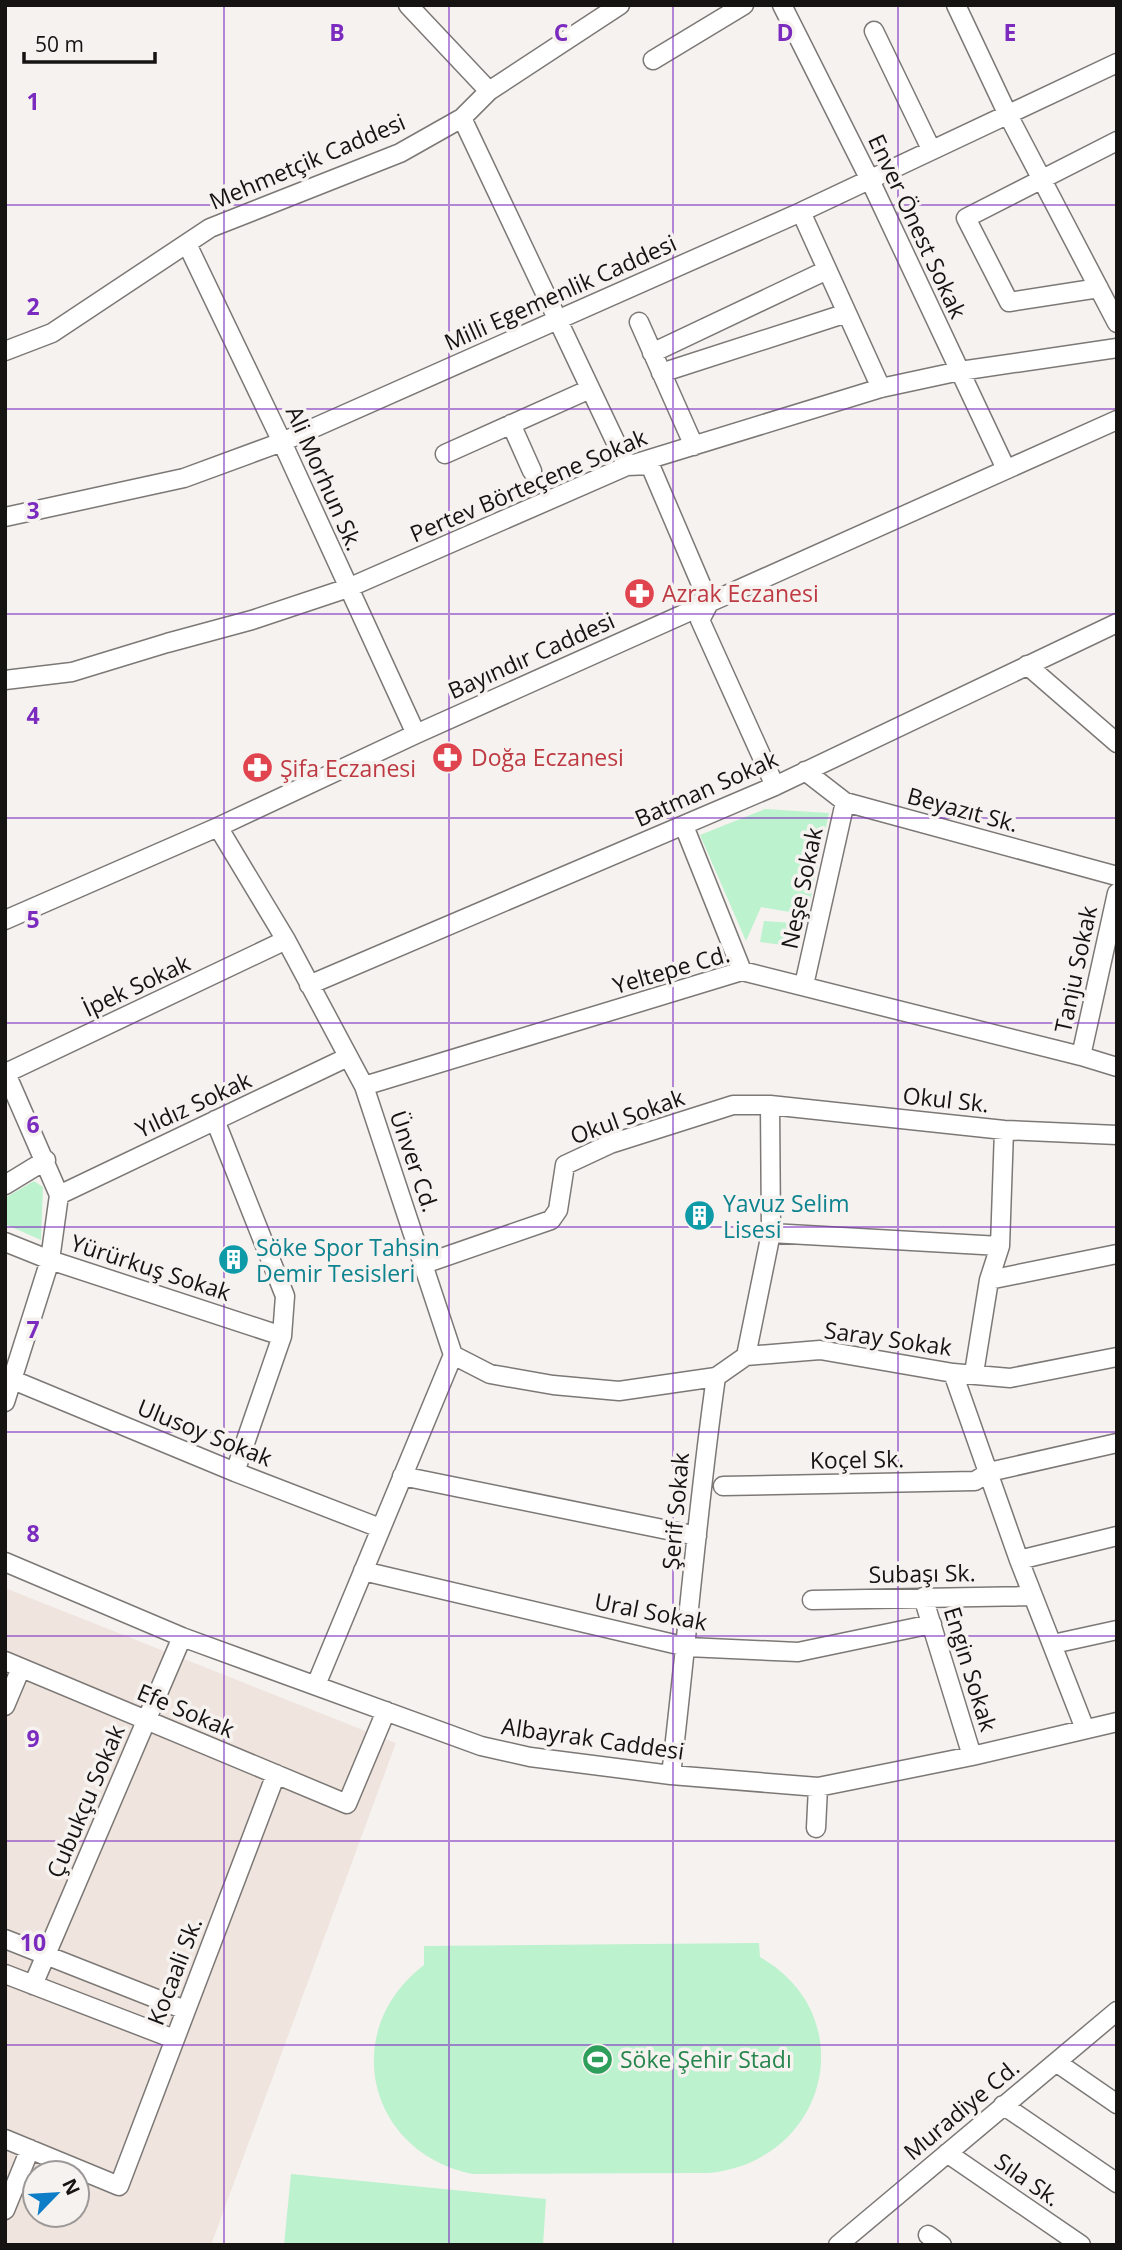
<svg xmlns="http://www.w3.org/2000/svg" width="1122" height="2250" viewBox="0 0 1122 2250" font-family="'Open Sans',sans-serif">
	<style>
		.built { fill: #f0e5de; fill-rule: evenodd }
		.green { fill: #bcf2cd }
		.lines { fill: none; stroke-linecap: round; stroke-linejoin: round }
		.minor-casing { stroke: #7c7876; stroke-width: 21 }
		.minor { stroke: #fff; stroke-width: 18 }
		.grid { fill: none; stroke: #7b2cbf; stroke-width: 2; stroke-opacity: 0.55 }
		.labels { text-anchor: middle; dominant-baseline: central; stroke-width: 7; stroke-linejoin: round; paint-order: stroke }
		.street-label { font-size: 23px; fill: #151413; stroke: #f6f2f0 }
		.health-label { font-size: 23px; fill: #be3a42; stroke: #f6f2f0; text-anchor: start }
		.culture-label { font-size: 23px; fill: #0d838f; stroke: #f6f2f0; text-anchor: start }
		.leisure-label { font-size: 23px; fill: #27864d; stroke: #f6f2f0; text-anchor: start }
		.grid-label { font-size: 23px; text-anchor: middle; font-weight: bold; fill: #7b2cbf; stroke: #f6f2f0; stroke-width: 7; stroke-linejoin: round; paint-order: stroke }
	</style>
	<rect width="100%" height="100%" fill="#f6f2f0"/>
	<path class="built" d="M5 1588 396 1743 211 2245H5ZM35 2173H77V2215H35Z"/>
	<path class="green" d="M765 809 829 813 807 915 761 907 746 941 700 835Z
		M764 921 793 923 790 946 760 942Z
		M34 1181 43 1187 41 1240 5 1224V1198Z
		M759 1943 760 1957C864 2016 828 2162 708 2173L473 2174C368 2153 338 2031 424 1965V1946Z
		M291 2174 546 2199 543 2245H284Z"/>
	<g class="lines">
		<defs>
			<path id="minor" d="M408 5 489 91
				M782 5 869 178 1006 469
				M956 5 1007 113 1117 323
				M874 31 931 149
				M653 60 744 5
				M462 118 627 466 650 465 709 603 700 620 775 786
				M801 212 881 388
				M187 244 282 442 416 734
				M1099 288 1009 302 966 218 1117 141
				M639 322 694 446
				M5 351 52 333 210 228 400 153 462 118 489 91 620 5
				M652 353 827 270
				M661 373 847 313
				M511 424 532 471
				M445 454 590 389
				M5 517 184 478 282 442 801 212 1117 63
				M1027 665 1117 743
				M5 680 72 672 167 643 252 620 348 588 627 466 881 388 960 371 1117 348
				M805 771 845 802 1117 876
				M684 826 742 971
				M218 827 286 940 364 1086 453 1355 316 1685
				M5 920 218 827 416 734 1117 420
				M309 985 775 786 1117 623
				M804 985 845 802
				M1081 1056 1117 893
				M5 1071 59 1195 50 1260 5 1402
				M6 1073 286 940
				M364 1086 742 971 1081 1056 1117 1067
				M215 1120 285 1296 282 1336 235 1472
				M5 1185 46 1160
				M59 1195 348 1057
				M771 1233 1000 1246
				M5 1242 50 1260 282 1336
				M424 1264 551 1220 558 1210 565 1165 610 1144 733 1105H770L1004 1130 1117 1135
				M989 1280 1117 1254
				M453 1355 490 1374 553 1385 619 1391 716 1377 746 1356 820 1350 953 1373 1010 1378 1117 1357
				M746 1356 771 1233 770 1105
				M953 1373 1019 1560 1085 1729
				M974 1373 989 1280 1000 1246 1004 1130
				M13 1380 235 1472 380 1528
				M402 1476 697 1536
				M723 1486 975 1481 989 1472 1117 1443
				M1019 1560 1117 1536
				M5 1562 182 1637 481 1746 530 1757 671 1775 818 1787 972 1756 1117 1722
				M363 1571 687 1647 798 1652 932 1624
				M923 1597 972 1756
				M812 1600 1033 1596
				M1053 1644 1117 1630
				M5 1661 347 1804 386 1711
				M5 1706 21 1668
				M671 1775C687 1642 697 1509 716 1377
				M816 1828 818 1787
				M5 1939 185 2010
				M5 1974 174 2039
				M33 1985 182 1637
				M1056 2062 1117 2104
				M1003 2105 1117 2183
				M5 2139 119 2186 276 1774
				M947 2153 1081 2245
				M5 2210 30 2149
				M928 2235 942 2245
				M838 2245 1117 2011"/>
		</defs>
		<use href="#minor" class="minor-casing"/>
		<use href="#minor" class="minor"/>
	</g>
	<path class="grid" d="M224 5V2245M449 5V2245M673 5V2245M898 5V2245M5 205H1117M5 409H1117M5 614H1117M5 818H1117M5 1023H1117M5 1227H1117M5 1432H1117M5 1636H1117M5 1841H1117M5 2045H1117"/>
	<defs>
		<symbol id="pharmacy-disc" viewBox="-11 -11 22 22"><circle r="9.5" fill="#e0444e" stroke="#f6f2f0"/><path d="M-2-6h4v4h4v4h-4v4h-4v-4h-4v-4h4Z" fill="#fff"/></symbol>
		<symbol id="building-disc" viewBox="-11 -11 22 22"><circle r="9.5" fill="#0f9aa8" stroke="#f6f2f0"/><path d="M-4-6H4V6H1V3H-1V6H-4ZM-2.5-4.3h1.7v1.8h-1.7ZM.8-4.3h1.7v1.8H.8ZM-2.5-1h1.7V.8h-1.7ZM.8-1h1.7V.8H.8Z" fill="#fff"/></symbol>
		<symbol id="stadium-disc" viewBox="-11 -11 22 22"><circle r="9.5" fill="#2e9e5b" stroke="#f6f2f0"/><path d="M0-5a6.5 5 0 1 0 0 10a6.5 5 0 1 0 0-10ZM-3.5-1.8h7v3.6h-7Z" fill="#fff"/></symbol>
	</defs>
	<g fill-rule="evenodd">
		<use href="#pharmacy-disc" x="622" y="576" width="35" height="35"/>
		<use href="#pharmacy-disc" x="430" y="740" width="35" height="35"/>
		<use href="#pharmacy-disc" x="240" y="750" width="35" height="35"/>
		<use href="#building-disc" x="682" y="1198" width="35" height="35"/>
		<use href="#building-disc" x="216" y="1242" width="35" height="35"/>
		<use href="#stadium-disc" x="580" y="2042" width="35" height="35"/>
	</g>
	<g class="labels">
		<g class="street-label">
			<text transform="translate(307 161) rotate(-23)">Mehmetçik Caddesi</text>
			<text transform="translate(918 226) rotate(65)">Enver Önest Sokak</text>
			<text transform="translate(560 292) rotate(-24)">Milli Egemenlik Caddesi</text>
			<text transform="translate(325 478) rotate(66)">Ali Morhun Sk.</text>
			<text transform="translate(528 485) rotate(-23)">Pertev Börteçene Sokak</text>
			<text transform="translate(531 655) rotate(-24)">Bayındır Caddesi</text>
			<text transform="translate(706 788) rotate(-24)">Batman Sokak</text>
			<text transform="translate(963 809) rotate(15)">Beyazıt Sk.</text>
			<text transform="translate(801 888) rotate(-78)">Neşe Sokak</text>
			<text transform="translate(671 969) rotate(-16)">Yeltepe Cd.</text>
			<text transform="translate(1075 969) rotate(-78)">Tanju Sokak</text>
			<text transform="translate(136 985) rotate(-25)">İpek Sokak</text>
			<text transform="translate(946 1099) rotate(6)">Okul Sk.</text>
			<text transform="translate(193 1104) rotate(-25)">Yıldız Sokak</text>
			<text transform="translate(627 1116) rotate(-20)">Okul Sokak</text>
			<text transform="translate(415 1161) rotate(71)">Ünver Cd.</text>
			<text transform="translate(151 1267) rotate(18)">Yürürkuş Sokak</text>
			<text transform="translate(888 1338) rotate(8)">Saray Sokak</text>
			<text transform="translate(205 1432) rotate(22)">Ulusoy Sokak</text>
			<text transform="translate(857 1459) rotate(-1)">Koçel Sk.</text>
			<text transform="translate(675 1511) rotate(-85)">Şerif Sokak</text>
			<text transform="translate(922 1573) rotate(-1)">Subaşı Sk.</text>
			<text transform="translate(651 1611) rotate(11)">Ural Sokak</text>
			<text transform="translate(971 1669) rotate(73)">Engin Sokak</text>
			<text transform="translate(186 1710) rotate(23)">Efe Sokak</text>
			<text transform="translate(593 1738) rotate(8)">Albayrak Caddesi</text>
			<text transform="translate(85 1801) rotate(-67)">Çubukçu Sokak</text>
			<text transform="translate(174 1971) rotate(-69)">Kocaali Sk.</text>
			<text transform="translate(961 2109) rotate(-40)">Muradiye Cd.</text>
			<text transform="translate(1028 2179) rotate(35)">Sıla Sk.</text>
		</g>
		<g class="health-label">
			<text x="662" y="593">Azrak Eczanesi</text>
			<text x="471" y="757">Doğa Eczanesi</text>
			<text x="280" y="768">Şifa Eczanesi</text>
		</g>
		<g class="culture-label">
			<text x="723" y="1203">Yavuz Selim<tspan x="723" dy="26">Lisesi</tspan></text>
			<text x="256" y="1247">Söke Spor Tahsin<tspan x="256" dy="26">Demir Tesisleri</tspan></text>
		</g>
		<g class="leisure-label">
			<text x="620" y="2059">Söke Şehir Stadı</text>
		</g>
	</g>
	<g class="grid-label">
		<text x="337" y="41">B</text>
		<text x="561" y="41">C</text>
		<text x="785" y="41">D</text>
		<text x="1010" y="41">E</text>
		<text x="33" y="110">1</text>
		<text x="33" y="315">2</text>
		<text x="33" y="519">3</text>
		<text x="33" y="724">4</text>
		<text x="33" y="928">5</text>
		<text x="33" y="1133">6</text>
		<text x="33" y="1338">7</text>
		<text x="33" y="1542">8</text>
		<text x="33" y="1747">9</text>
		<text x="33" y="1951">10</text>
	</g>
	<rect width="1122" height="2250" fill="none" stroke="#151413" stroke-width="14"/>
	<g transform="translate(56 2194) rotate(65)"><circle r="33" fill="#f6f2f0" stroke="#9c9998" stroke-width="2"/>
	<path d="M0-5L12 26L0 18L-12 26Z" fill="#0d7dc7"/>
	<text y="-10" font-size="19" font-weight="bold" text-anchor="middle" fill="#151413">N</text>
	</g>
	<path d="M24 52v10h131v-10" fill="none" stroke="#151413" stroke-width="3.5"/>
	<text x="35" y="52" font-size="21" fill="#151413" stroke="#f6f2f0" stroke-width="5" paint-order="stroke">50 m</text>
</svg>
